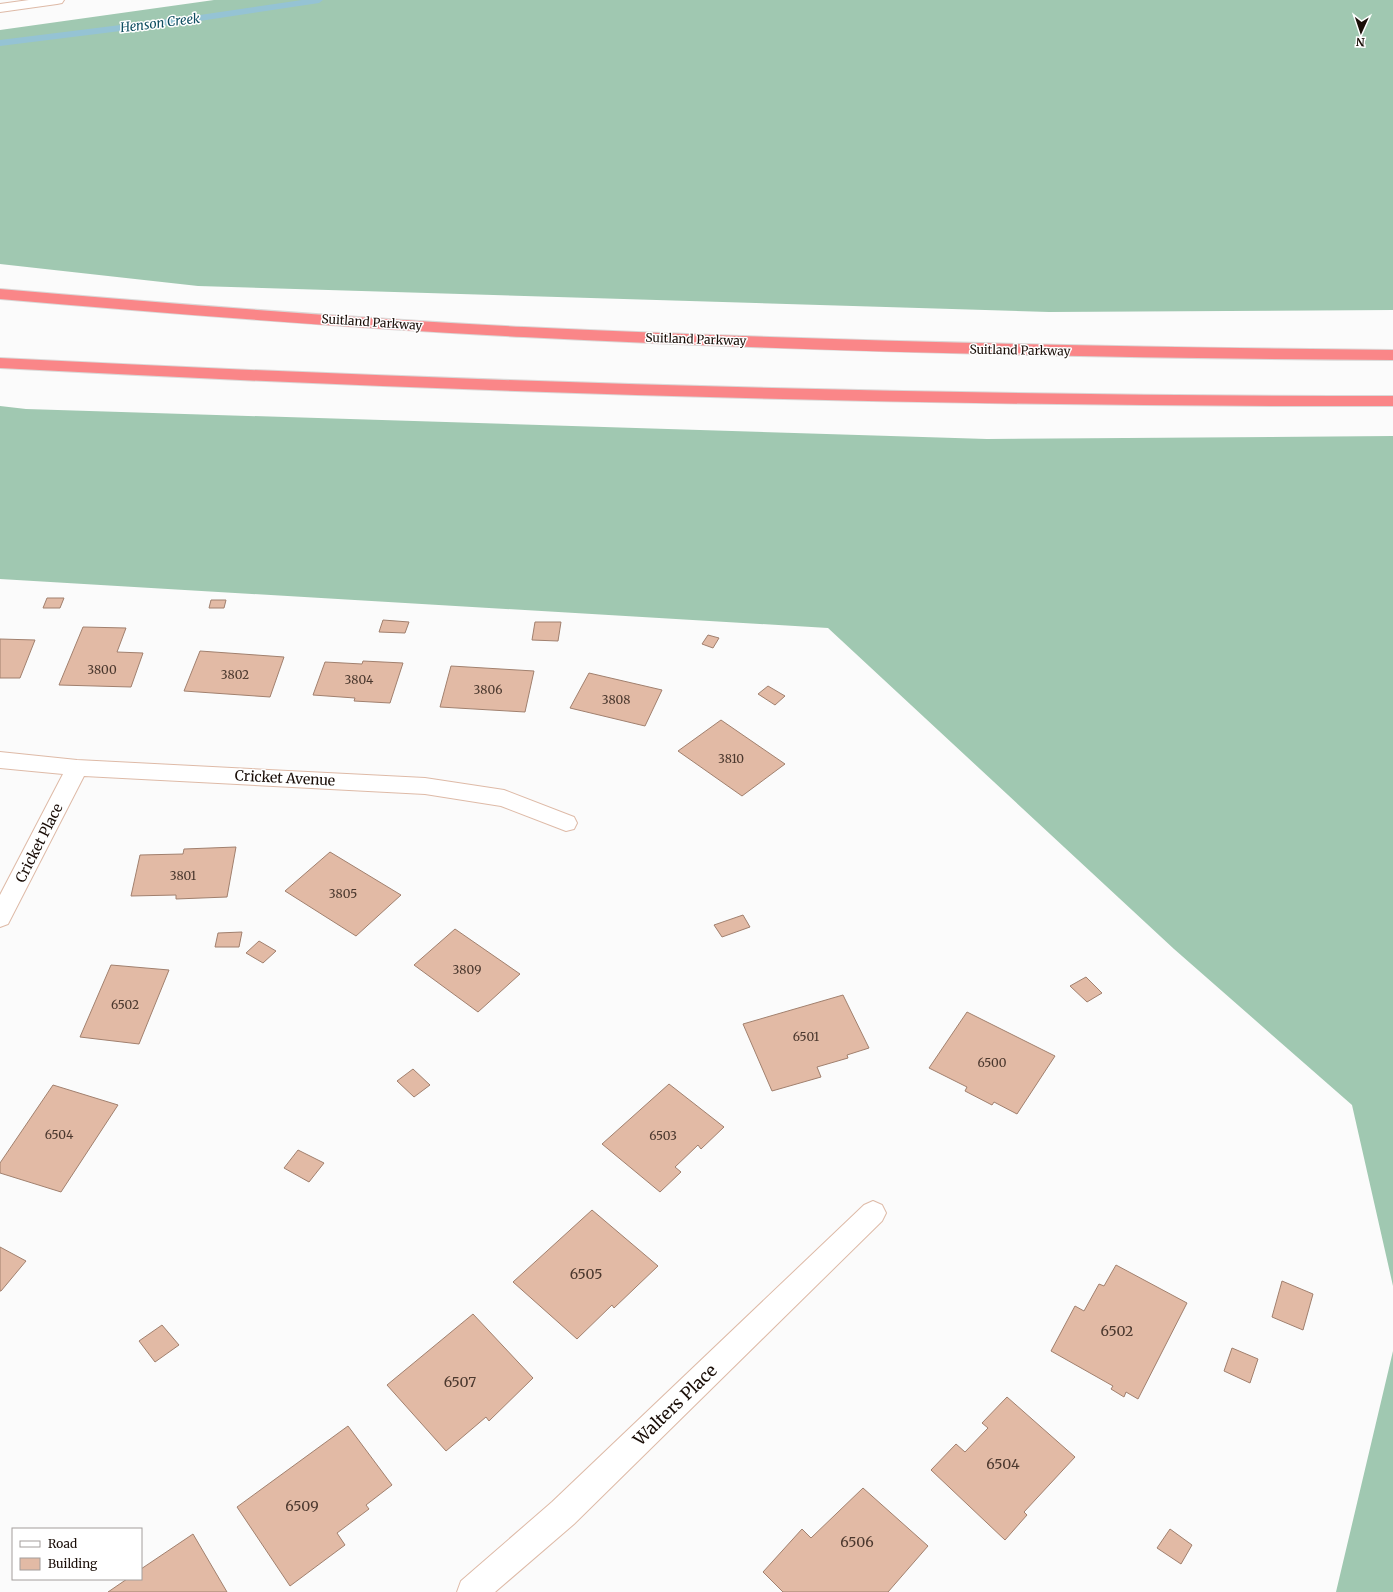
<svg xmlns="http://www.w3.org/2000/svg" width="1393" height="1592" viewBox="0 0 1393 1592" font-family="Merriweather,serif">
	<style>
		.forest { fill: #a0c8b1 }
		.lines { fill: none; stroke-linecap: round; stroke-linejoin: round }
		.stream { fill: #95c3d4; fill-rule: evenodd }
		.building { fill: #e2baa5; stroke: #a1806e }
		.minor-casing { stroke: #debaa7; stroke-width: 2 }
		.trunk-casing { stroke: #dad8d7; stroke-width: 2 }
		.minor { fill: #fff; fill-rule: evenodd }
		.trunk { fill: #fa8688; fill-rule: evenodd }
		.labels { text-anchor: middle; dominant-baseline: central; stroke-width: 3; stroke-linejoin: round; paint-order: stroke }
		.far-street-label { font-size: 12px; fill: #190d07; stroke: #fff }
		.number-label { font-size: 12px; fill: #4b382e }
		.far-water-label { font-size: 13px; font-style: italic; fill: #0f4e61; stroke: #fff }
		.street-label { font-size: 14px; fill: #190d07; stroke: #fff }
		.near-number-label { font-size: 14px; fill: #4b382e }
		.near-street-label { font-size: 17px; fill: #190d07; stroke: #fff }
	</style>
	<rect width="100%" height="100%" fill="#fbfbfb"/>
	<path class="forest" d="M214 0H1393V310L1049 312 198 286 0 264V30Z
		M0 406 26 409 987 439 1393 436V1286L1352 1105 1174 949 828 628 0 579Z
		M1393 1351V1592H1336Z"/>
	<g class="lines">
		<path class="stream" d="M302 0H323L319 3 193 22 0 46V40L193 16Z"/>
	</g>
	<path class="building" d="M47 598H64L60 608H43Z
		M211 600H226L224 608H209Z
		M383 620 409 622 405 633 379 632Z
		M535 622H561L558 641 532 640Z
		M83 627 126 628 117 652 143 653 131 687 59 685Z
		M708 635 719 638 713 648 702 644Z
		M0 639 35 640 20 678H0Z
		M200 651 284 657 270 697 184 691Z
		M363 661 403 663 390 703 354 701 355 698 313 695 325 662 362 664Z
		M451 666 534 671 525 712 440 707Z
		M589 673 662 690 645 726 570 708Z
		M768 686 785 696 775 705 758 694Z
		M721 720 785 764 742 796 678 751Z
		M236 847 227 897 176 899V895L131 896 140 855 183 854 184 849Z
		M330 852 401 895 356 936 285 891Z
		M743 915 750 927 722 937 714 925Z
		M455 929 520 974 478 1012 414 965Z
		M242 932 239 947H215L218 933Z
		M259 941 276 951 263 963 246 953Z
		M111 965 169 970 139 1044 80 1037Z
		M1086 977 1102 993 1087 1002 1070 986Z
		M843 995 869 1048 847 1055 848 1058 817 1067 821 1077 772 1091 743 1024Z
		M967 1012 1055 1056 1017 1114 994 1102 992 1105 965 1091 967 1087 929 1068Z
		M413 1069 430 1085 414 1097 397 1081Z
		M669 1084 724 1127 701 1149 698 1145 675 1167 681 1172 660 1192 602 1144Z
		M53 1085 118 1105 61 1192 0 1173V1163Z
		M298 1150 324 1163 309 1182 284 1168Z
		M592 1210 658 1266 614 1308 612 1305 577 1339 513 1282Z
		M0 1247 26 1261 1 1291H0Z
		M1116 1265 1187 1303 1138 1399 1126 1392 1124 1397 1111 1389 1113 1386 1051 1351 1075 1306 1084 1311 1099 1284 1104 1286Z
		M1282 1281 1313 1294 1303 1330 1272 1317Z
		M473 1314 533 1378 489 1421 486 1417 446 1451 387 1385Z
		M162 1325 179 1345 155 1362 139 1341Z
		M1232 1348 1258 1359 1250 1383 1224 1371Z
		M1007 1397 1075 1457 1024 1512 1027 1515 1005 1540 931 1470 956 1444 965 1452 988 1428 982 1423Z
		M348 1426 392 1485 366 1505 369 1509 337 1533 345 1545 290 1586 237 1507Z
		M863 1488 928 1546 888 1592H783L763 1572 802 1529 811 1538Z
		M1170 1529 1192 1545 1181 1564 1157 1548Z
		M193 1534 227 1592H108L127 1579H141V1569Z"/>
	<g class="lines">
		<defs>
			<path id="minor" d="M29 0H64L62 3 57 4 0 12V4Z
				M0 752 77 760 425 778 504 790 574 817 577 823 574 829 566 831 501 806 425 794 84 776 8 924 0 927V895L63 774 0 768Z
				M873 1201 882 1205 886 1213 882 1221 574 1524 495 1592H457L461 1581 552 1502 864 1205Z"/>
			<path id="trunk" d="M0 289C175 304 349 318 524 327 814 341 1103 347 1393 350V360C1103 358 814 352 524 337 349 328 175 314 0 299Z
				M0 358C464 382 928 396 1393 396V406C928 407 464 393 0 368Z"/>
		</defs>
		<use href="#minor" class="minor-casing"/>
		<use href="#trunk" class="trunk-casing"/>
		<use href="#minor" class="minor"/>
		<use href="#trunk" class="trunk"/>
	</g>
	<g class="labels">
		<g class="far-street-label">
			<text transform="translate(372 322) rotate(4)">Suitland Parkway</text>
			<text transform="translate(696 339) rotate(2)">Suitland Parkway</text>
			<text transform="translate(1020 350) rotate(1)">Suitland Parkway</text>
		</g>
		<g class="number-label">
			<text x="102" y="669">3800</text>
			<text x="235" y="674">3802</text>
			<text x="359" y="679">3804</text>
			<text x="488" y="689">3806</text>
			<text x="616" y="699">3808</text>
			<text x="731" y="758">3810</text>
			<text x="183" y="875">3801</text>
			<text x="343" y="893">3805</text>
			<text x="467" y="969">3809</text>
			<text x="125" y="1004">6502</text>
			<text x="806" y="1036">6501</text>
			<text x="992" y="1062">6500</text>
			<text x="59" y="1134">6504</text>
			<text x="663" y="1135">6503</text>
		</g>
		<g class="far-water-label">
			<text transform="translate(160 23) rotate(-7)">Henson Creek</text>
		</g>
		<g class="street-label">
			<text transform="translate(285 778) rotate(3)">Cricket Avenue</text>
			<text transform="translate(39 843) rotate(-63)">Cricket Place</text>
		</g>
		<g class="near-number-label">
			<text x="586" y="1274">6505</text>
			<text x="1117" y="1331">6502</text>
			<text x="460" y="1382">6507</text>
			<text x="1003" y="1464">6504</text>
			<text x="302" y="1506">6509</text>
			<text x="857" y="1542">6506</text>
		</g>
		<g class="near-street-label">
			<text transform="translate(675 1405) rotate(-44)">Walters Place</text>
		</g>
	</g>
	<rect x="12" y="1528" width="130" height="52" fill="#ffffff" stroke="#a39e9c"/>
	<rect x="20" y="1541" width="20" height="6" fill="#ffffff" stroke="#a39e9c"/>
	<text x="48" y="1548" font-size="12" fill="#190d07">Road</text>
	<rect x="20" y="1558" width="20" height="12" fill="#e2baa5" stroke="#a39e9c"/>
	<text x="48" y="1568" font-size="12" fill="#190d07">Building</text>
	<g transform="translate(1361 32) rotate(183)" stroke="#ffffff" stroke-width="3" paint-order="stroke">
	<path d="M0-3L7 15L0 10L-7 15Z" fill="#190d07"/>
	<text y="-6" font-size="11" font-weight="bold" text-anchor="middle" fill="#190d07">N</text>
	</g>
</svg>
